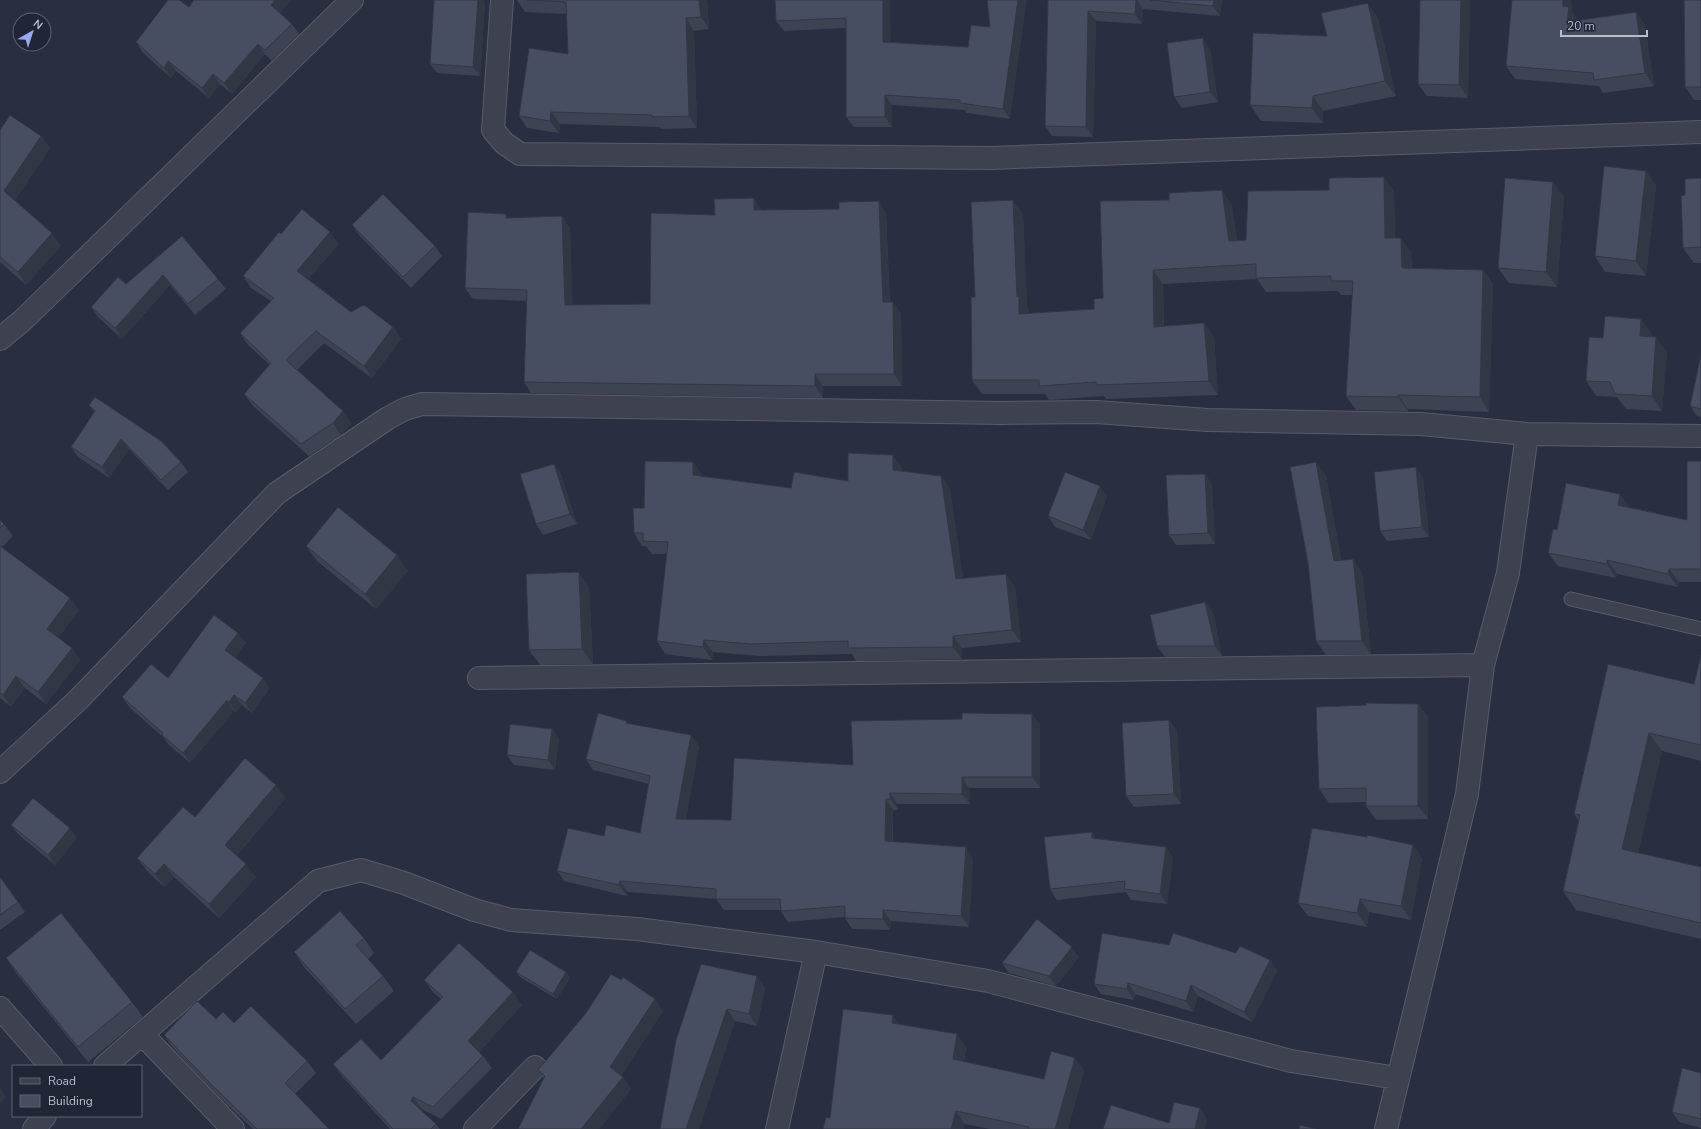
<svg xmlns="http://www.w3.org/2000/svg" width="1701" height="1129" viewBox="0 0 1701 1129" font-family="'Nunito Sans',sans-serif">
	<style>
		.lines { fill: none; stroke-linecap: round; stroke-linejoin: round }
		.lane-casing { stroke: #585c6b; stroke-width: 15 }
		.street-casing { stroke: #585c6b; stroke-width: 24 }
		.lane { stroke: #3d4150; stroke-width: 13 }
		.street { stroke: #3d4150; stroke-width: 22 }
		.wall { fill: #3e4354 }
		.shaded-wall { fill: #323745 }
		.building { fill: #484e62; stroke: #323745 }
	</style>
	<rect width="100%" height="100%" fill="#292e40"/>
	<g class="lines">
		<defs>
			<path id="lane" d="M1571 599 1701 629"/>
			<path id="street" d="M502 0 493 130 504 143 520 154 991 158 1701 132
				M0 339 23 320 352 0
				M479 678 1483 665
				M0 772 78 700 277 493 388 418 405 409 422 404 1001 413 1096 412 1208 420 1421 424 1527 434 1701 436
				M0 1008 51 1066
				M142 1034 233 1129
				M105 1066 318 881 361 870 404 883 474 910 511 920 637 929 816 952 988 981 1291 1061 1397 1078
				M34 1129 45 1116
				M475 1129 535 1067
				M777 1129 816 952
				M1386 1129 1467 794 1483 665 1508 573 1527 434"/>
		</defs>
		<use href="#lane" class="lane-casing"/>
		<use href="#street" class="street-casing"/>
		<use href="#lane" class="lane"/>
		<use href="#street" class="street"/>
	</g>
	<path class="wall" d="M194 0H291L280 13 292 24 299 34 272 61 265 54 232 94 220 84 209 98 176 71 171 78 143 53 136 42 189 7Z
		M434 0H483L485 3 480 76 437 73 430 64Z
		M517 0H707L709 29 694 31 697 128 661 129 660 127 560 124 559 133 527 128 519 116 568 54 567 14 525 12Z
		M890 0V42L968 47 1010 119 967 113 965 110 892 105V127H854L846 117V28L784 31 776 21Z
		M1048 0H1222L1220 16 1143 9 1142 24 1096 21 1093 137 1052 136 1045 126Z
		M1420 0H1470L1468 98 1427 96 1418 84Z
		M1512 0H1571L1572 11 1578 20V21L1636 12 1645 25 1654 86 1603 93 1599 86 1515 79 1506 66Z
		M1701 0V100H1694L1685 87Z
		M1378 18 1396 96 1323 111V123L1261 121 1250 105 1327 36Z
		M1210 49 1218 102 1182 108 1174 97Z
		M0 130 41 136 50 148 15 200 61 246 26 285 0 262Z
		M1646 171 1656 186 1646 276 1605 272 1595 256Z
		M1701 178V263H1694L1683 248 1685 195Z
		M1553 182 1564 197 1557 287 1509 283 1498 268Z
		M1394 191 1395 238 1411 252 1412 268 1483 270 1493 284 1489 412 1408 409V411L1356 410 1346 396 1352 295H1341L1338 291 1266 292 1257 279 1163 284 1164 326 1204 323 1214 337 1218 395 1106 399 1104 396 1049 400 1045 394H982L972 380 975 297 1023 214 1027 307 1029 311V313L1094 309 1103 298 1232 205 1237 241 1246 240Z
		M762 210 886 213 890 302 901 313 902 386H823V398L531 393 524 382 527 301 473 299 465 288 509 218 562 216 570 228 572 305 650 304 715 215Z
		M352 225 435 246 442 256 411 288 359 235Z
		M330 232 339 244 308 279 351 312 393 327 401 339 372 378 324 343 297 370 352 423 341 435 309 456 253 406 244 394 270 365 248 345 240 333 271 301 251 288 243 276 281 234Z
		M182 236 218 279 226 289 195 315 170 285 122 339 98 317 91 307 126 284Z
		M1652 334V337L1667 352 1662 411 1626 409 1617 397 1596 396 1586 381 1603 338Z
		M1701 354V417L1697 416 1690 406Z
		M89 405 181 462 188 472 168 490 129 449 109 478 78 457 71 447 94 412Z
		M1701 461V582H1679L1678 587 1617 574 1616 578 1558 566 1548 553 1557 530 1630 507 1687 520Z
		M693 462 702 475V476L791 488 848 481 902 467V471L941 476 950 489 963 578 1015 587 1021 642 962 648V659L856 661 852 654 759 656 713 652 712 660 665 654 657 641 667 554H652L646 546H642L634 533 644 508Z
		M554 464 561 474 577 524 543 535 536 524Z
		M1416 467 1423 478 1429 537 1387 541 1380 531Z
		M1205 474 1212 484 1215 544 1176 545 1169 535Z
		M1326 475 1341 560 1362 572 1371 654 1326 655 1316 641Z
		M1107 496 1091 540 1055 527 1048 516Z
		M0 520 4 524 13 536 2 547 79 610 58 638 80 660 46 704 25 688 11 707 0 698Z
		M306 546 408 571 376 609 317 561Z
		M589 587 593 664 540 665 529 650Z
		M1205 602 1213 613 1222 656 1165 657 1157 646Z
		M238 633 246 643 235 657 270 688 252 713 242 705 236 712 234 711 190 763 169 745 163 737 130 708 122 697 168 678Z
		M1701 655V761L1662 751 1638 853 1701 867V939L1576 910 1563 891 1579 821 1574 814 1694 684Z
		M1418 704 1428 717V819L1376 820 1366 806V802L1329 803 1319 789Z
		M1032 714 1040 725V788H969L970 804H897L898 810H893V842L973 858 969 927 891 921 890 930 852 929 845 918V917L788 922 780 910H724L716 899 628 892 627 896 564 881 557 871 604 836 640 833 649 784 593 770 586 759 629 724 691 735 699 746 686 819 731 820 853 765 962 719Z
		M552 729 559 739 555 770 514 765 507 755Z
		M1177 730 1181 804 1134 807 1126 796Z
		M286 798 237 855 256 877 219 918 174 877 164 887 147 871 137 858 195 817Z
		M11 825 77 838 55 865 19 835Z
		M1367 837 1413 845 1422 858 1411 920 1369 912 1367 927 1308 916 1298 903Z
		M1096 839 1166 847 1173 858 1167 904 1131 900 1126 892 1057 900 1050 889Z
		M0 877 25 912 0 930Z
		M364 938 374 953 368 959 383 976 394 991 356 1024 304 967 294 952Z
		M1169 945 1236 953 1270 960 1277 971 1252 1022 1198 996 1193 1012 1135 994 1134 1000 1101 994 1094 984Z
		M1079 957 1056 986 1009 973 1002 963Z
		M6 958 132 1002 143 1017 88 1062 16 973Z
		M701 964 765 988 757 1026 735 1021 699 1129H660Z
		M516 972 570 977 557 999 520 977Z
		M424 980 522 1005 479 1052 483 1056 492 1068 441 1119 422 1109 421 1110 436 1124 440 1129H390L342 1076 333 1064 381 1060 441 999 433 992Z
		M621 980 663 1011 621 1076 623 1077 631 1089 599 1129H518L544 1079 538 1070Z
		M216 1019 234 1023 307 1061 316 1073 295 1094 329 1129H253L219 1097 173 1048 164 1035Z
		M899 1024 966 1047 964 1062 1044 1079 1084 1070 1068 1129H990L965 1124 830 1118Z
		M1701 1073V1128L1679 1122 1672 1112Z"/>
	<path class="shaded-wall" d="M275 0H291L278 15 271 5Z
		M478 0H483L485 3 480 76 473 67Z
		M699 0H707L709 29 701 17Z
		M883 0H890L891 52 883 42Z
		M1018 0H1027L1010 119 1003 109Z
		M1136 0H1137L1143 9 1142 24 1135 14Z
		M1214 0H1222L1220 16 1213 6Z
		M1461 0H1470L1468 98 1459 85Z
		M1563 0H1571L1572 11 1578 20 1576 35 1567 22 1563 6Z
		M1368 3 1378 18 1396 96 1385 81Z
		M1088 11 1096 21 1093 137 1086 127Z
		M1636 12 1645 25 1654 86 1645 73Z
		M686 18 694 31 697 128 689 116Z
		M1203 38 1210 49 1218 102 1210 92Z
		M258 44 265 54 232 94 224 83Z
		M168 61 176 71 171 78 164 68Z
		M213 74 220 84 209 98 202 88Z
		M885 95 892 105V127L885 117Z
		M1313 96 1323 111V123L1312 108Z
		M551 112 560 124 559 133 550 121Z
		M41 136 50 148 13 203 4 191Z
		M1646 171 1656 186 1646 276 1636 261Z
		M1384 177 1394 191 1395 253 1385 238Z
		M1553 182 1564 197 1557 287 1546 272Z
		M1222 190 1232 205 1239 255 1229 241Z
		M754 198 762 210V222L754 210Z
		M1013 200 1023 214 1027 307 1029 311V328L1019 314 1017 297Z
		M879 201 886 213 890 313 883 302Z
		M506 214 514 225 506 218Z
		M562 216 570 228 573 316 565 305Z
		M330 232 339 244 305 283 297 271Z
		M52 233 61 246 26 285 18 272Z
		M1401 238 1411 252 1412 282 1402 268Z
		M1153 270 1163 284 1164 341 1154 327Z
		M1483 270 1493 284 1489 412 1480 397Z
		M163 275 170 285 122 339 115 328Z
		M893 302 901 313 902 386 894 374Z
		M1641 319 1652 334 1651 351 1640 336Z
		M1204 323 1214 337 1218 395 1209 381Z
		M393 327 401 339 372 378 364 366Z
		M1656 337 1667 352 1662 411 1652 396Z
		M815 374 823 386V398L815 386Z
		M1398 395 1408 409V411L1398 397Z
		M343 411 352 423 341 435 333 423Z
		M121 439 129 449 109 478 102 467Z
		M893 455 902 467V483L893 470Z
		M693 462 702 475 701 488 693 475Z
		M1316 462 1326 475 1344 574 1334 561Z
		M554 464 561 474 577 524 570 514Z
		M1416 467 1423 478 1429 537 1422 527Z
		M1205 474 1212 484 1215 544 1208 533Z
		M941 476 950 489 965 591 956 579Z
		M1100 486 1107 496 1091 540 1083 530Z
		M1620 494 1630 507 1618 505Z
		M397 555 408 571 376 609 365 594Z
		M1353 559 1362 572 1371 654 1362 641Z
		M1607 560 1617 574 1616 578 1607 564Z
		M1669 569 1679 582 1678 587 1668 574Z
		M579 572 589 587 593 664 582 649Z
		M1006 574 1015 587 1021 642 1012 630Z
		M70 598 79 610 56 641 47 629Z
		M1205 602 1213 613 1222 656 1215 646Z
		M238 633 246 643 232 661 225 650Z
		M953 636 962 648V659L953 647Z
		M704 640 713 652 712 660 703 647Z
		M72 648 80 660 46 704 38 692Z
		M16 676 25 688 11 707 3 695Z
		M263 678 270 688 252 713 245 703Z
		M234 695 242 705 236 712 229 702Z
		M227 700 234 711 190 763 183 753Z
		M1418 704 1428 717V819L1418 806Z
		M1032 714 1040 725V788L1032 777Z
		M1169 720 1177 730 1181 804 1174 794Z
		M552 729 559 739 555 770 548 760Z
		M1649 733 1662 751 1635 868 1622 849Z
		M691 735 699 746 684 830 676 819Z
		M962 777 969 788 970 804 962 794Z
		M276 785 286 798 234 858 225 845Z
		M890 793 897 804 898 810 890 799Z
		M886 799 893 810 892 852 885 841Z
		M70 828 77 838 55 865 48 855Z
		M1092 832 1099 843 1092 838Z
		M1413 845 1422 858 1411 920 1401 906Z
		M966 847 973 858 969 927 961 916Z
		M1166 847 1173 858 1167 904 1160 894Z
		M164 864 174 877 164 887 155 874Z
		M246 864 256 877 219 918 209 904Z
		M620 881 628 892 627 896 619 885Z
		M1360 899 1369 912 1367 927 1357 913Z
		M883 910 891 921 890 930 883 919Z
		M1072 947 1079 957 1056 986 1049 976Z
		M1270 960 1277 971 1252 1022 1244 1012Z
		M566 972 570 977 557 999 553 994Z
		M757 976 765 988 757 1026 749 1014Z
		M1128 983 1135 994 1134 1000 1127 989Z
		M1191 985 1198 996 1193 1012 1186 1001Z
		M513 992 522 1005 477 1054 468 1041Z
		M655 999 663 1011 619 1079 610 1067Z
		M727 1009 735 1021 699 1129H686Z
		M893 1015 902 1028 892 1023Z
		M957 1034 966 1047 962 1072 953 1059Z
		M1075 1058 1084 1070 1068 1129H1055Z
		M623 1077 631 1089 599 1129H581Z
		M0 1088 6 1097 0 1104Z
		M413 1097 422 1109 419 1113 411 1101Z
		M1200 1108 1207 1119 1205 1129H1195Z
		M956 1111 965 1124 964 1129H951Z"/>
	<path class="building" d="M168 0H179L189 7 194 0H275L271 5 292 24 265 50 258 44 224 83 213 74 202 88 168 61 164 68 136 42Z
		M434 0H478L473 67 430 64Z
		M527 0H699L701 17 686 18 689 116 652 117V115L551 112 550 121 519 116 529 48 568 54 566 2Z
		M775 0H883V42L968 47 971 25 990 27 987 0H1018L1003 109 960 103V100L885 95V117H846V18L776 21Z
		M1048 0H1136L1135 14 1088 11 1086 127 1045 126Z
		M1150 0H1214L1213 6Z
		M1420 0H1461L1459 85 1418 84Z
		M1512 0H1563V6L1569 7 1567 22 1636 12 1645 73 1594 80 1593 73 1506 66Z
		M1684 0H1701V87H1685Z
		M1368 3 1385 81 1313 96 1312 108 1250 105 1253 33 1327 36 1321 13Z
		M1203 38 1210 92 1174 97 1167 43Z
		M10 115 41 136 4 191 52 233 18 272 0 257V130Z
		M1604 166 1646 171 1636 261 1595 256Z
		M1384 177 1385 238H1401L1402 268 1483 270 1480 397 1398 395V397L1346 396 1353 281H1331V276L1256 278V264L1153 270 1154 327 1204 323 1209 381 1096 385V382L1039 386V380H972L971 297H975L971 202 1013 200 1017 297H1019V314L1094 309V299L1103 298 1100 201 1169 200V193L1222 190 1229 241 1246 240 1248 191 1329 190V178Z
		M1505 178 1553 182 1546 272 1498 268Z
		M1701 178V247L1683 248 1681 196 1685 195V179Z
		M383 194 435 246 403 277 352 225Z
		M754 198V210L839 209V202L879 201 883 302H893L894 374H815V386L524 382 527 290 465 288 468 212 506 214V218L562 216 565 305 650 304 651 213 715 215 714 199Z
		M302 209 330 232 297 271 351 312 364 305 393 327 364 366 316 331 286 360 343 411 333 423 301 444 244 394 271 363 240 333 274 298 243 276 279 232 281 234Z
		M182 236 218 279 188 304 163 275 115 328 91 307 118 277 126 284Z
		M1605 316 1641 319 1640 336 1656 337 1652 396 1615 394 1610 382 1586 381 1589 337 1603 338Z
		M1701 354V409L1690 406Z
		M95 397 161 441 181 462 161 480 121 439 102 467 71 447 95 411 89 405Z
		M848 453 893 455V470L941 476 956 579 1006 574 1012 630 953 636V647L848 648V641L751 644 704 640 703 647 657 641 668 542 643 541V533H634L633 508H644L645 461 693 462V475L791 488 794 472 848 481Z
		M1687 461H1701V569H1669L1668 574 1607 560V564L1548 553 1553 529 1557 530 1566 483 1620 494 1618 505 1687 520Z
		M1316 462 1334 561 1353 559 1362 641H1316L1308 563 1290 467Z
		M554 464 570 514 536 524 520 474Z
		M1416 467 1422 527 1380 531 1374 472Z
		M1065 472 1100 486 1083 530 1048 516Z
		M1205 474 1208 533 1169 535 1166 475Z
		M338 507 397 555 365 594 306 546Z
		M0 520 4 524 0 528Z
		M0 546 70 598 47 629 72 648 38 692 16 676 3 695 0 693Z
		M579 572 582 649 529 650 526 574Z
		M1205 602 1215 646H1157L1150 615Z
		M214 615 238 633 225 650 263 678 245 703 234 695 229 702 227 700 183 753 162 735 163 733 122 697 151 664 168 678Z
		M1701 655V745L1649 733 1622 849 1701 867V923L1563 891 1580 815 1574 814 1608 664 1694 684Z
		M1366 703 1418 704V806H1366V788L1319 789 1316 707 1366 705Z
		M598 713 627 721 626 723 691 735 676 819 731 820 734 758 853 765 851 721 962 719V713L1032 714V777H962V794L890 793V799H886L885 841 966 847 961 916 883 910V919L845 918V906L781 911 780 899H716V889L620 881 619 885 557 871 568 828 604 836 606 825 640 833 650 776 586 759Z
		M1169 720 1174 794 1126 796 1122 723Z
		M510 724 552 729 548 760 507 755Z
		M245 758 276 785 225 845 246 864 209 904 164 864 155 874 137 858 183 807 195 817Z
		M33 798 70 828 48 855 11 825Z
		M1312 828 1367 837V835L1413 845 1401 906 1360 899 1357 913 1298 903Z
		M1092 832V838L1166 847 1160 894 1124 889 1125 881 1050 889 1044 837Z
		M0 877 18 902 0 915Z
		M340 911 364 938 356 945 383 976 345 1009 294 952Z
		M61 913 132 1002 78 1047 6 958Z
		M1037 919 1072 947 1049 976 1002 963Z
		M1102 933 1169 945 1173 933 1236 953 1240 946 1270 960 1244 1012 1191 985 1186 1001 1128 983 1127 989 1094 984Z
		M459 943 513 992 468 1041 483 1056 433 1107 413 1097 411 1101 436 1124 431 1129H393L333 1064 361 1039 381 1060 443 997 424 980Z
		M530 950 566 972 553 994 516 972Z
		M701 964 757 976 749 1014 727 1009 686 1129H660L676 1040Z
		M611 974 621 980 623 977 655 999 610 1067 623 1077 581 1129H518L545 1076 538 1070 586 1013Z
		M197 1001 216 1019 223 1012 234 1023 251 1006 307 1061 285 1083 329 1129H257L211 1084 164 1035Z
		M843 1009 893 1015 892 1023 957 1034 953 1059 1044 1079 1051 1051 1075 1058 1055 1129H1028L1029 1127 956 1111 951 1129H823L826 1117 830 1118Z
		M1682 1068 1701 1073V1119L1672 1112Z
		M1174 1102 1200 1108 1195 1129H1103L1111 1105 1169 1123Z
		M1300 1125 1316 1129H1299Z"/>
	<rect x="12" y="1065" width="130" height="52" fill="#212636" stroke="#5e6271"/>
	<rect x="20" y="1078" width="20" height="6" fill="#3d4150" stroke="#5e6271"/>
	<text x="48" y="1085" font-size="12" fill="#babdca">Road</text>
	<rect x="20" y="1095" width="20" height="12" fill="#484e62" stroke="#5e6271"/>
	<text x="48" y="1105" font-size="12" fill="#babdca">Building</text>
	<g transform="translate(32 32) rotate(39)"><circle r="19" fill="#212636" stroke="#5e6271"/>
	<path d="M0-3L7 15L0 10L-7 15Z" fill="#99a9f0"/>
	<text y="-6" font-size="11" font-weight="bold" text-anchor="middle" fill="#babdca">N</text>
	</g>
	<path d="M1561 30v6h86v-6" fill="none" stroke="#babdca" stroke-width="2"/>
	<text x="1567" y="30" font-size="12" fill="#babdca" stroke="#212636" stroke-width="3" paint-order="stroke">20 m</text>
</svg>
